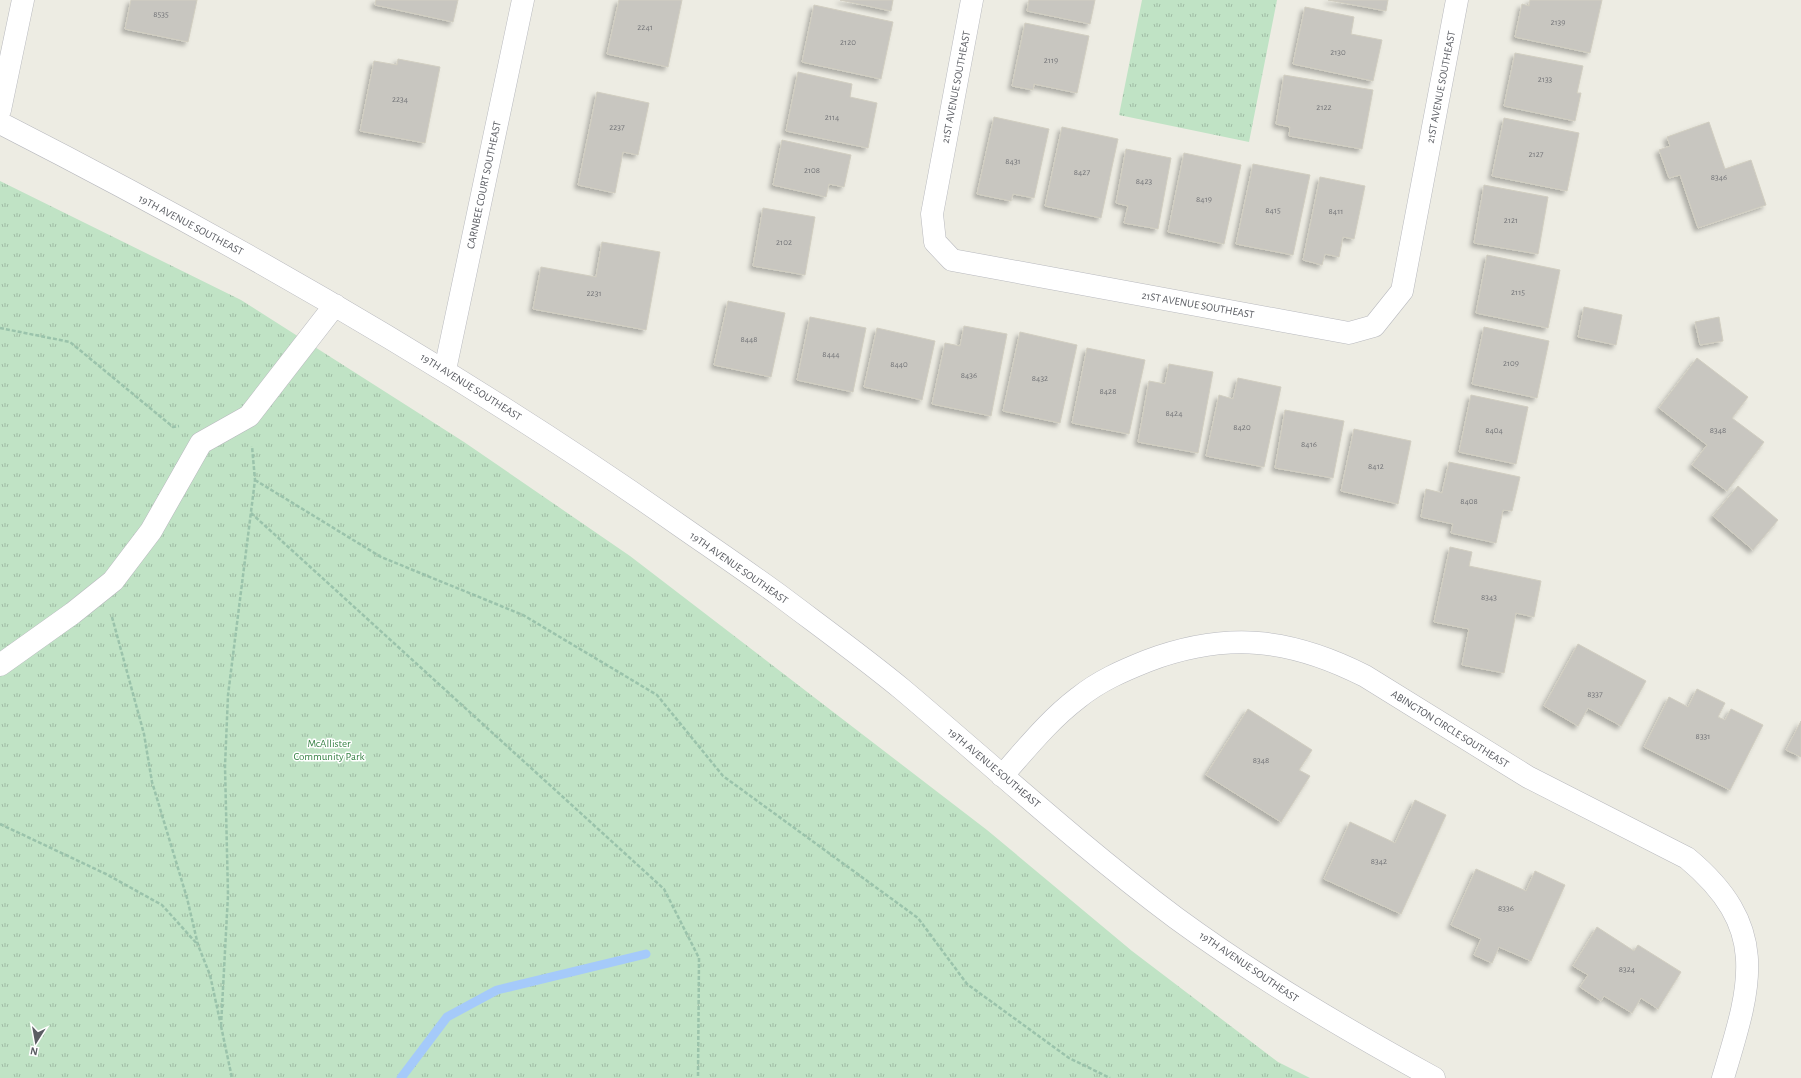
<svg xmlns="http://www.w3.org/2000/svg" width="1801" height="1078" viewBox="0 0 1801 1078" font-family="'Alegreya Sans',sans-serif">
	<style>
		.grass { fill: url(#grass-tufts) }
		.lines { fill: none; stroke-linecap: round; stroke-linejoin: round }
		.stream { stroke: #a5cafa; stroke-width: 9 }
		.building { fill: #c8c6c0; stroke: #d1cec1; filter: url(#shadow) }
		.minor-casing { stroke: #b8b9be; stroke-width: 23 }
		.path { stroke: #9ac3ab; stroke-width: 2.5; stroke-dasharray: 4 2; stroke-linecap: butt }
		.minor { stroke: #fff; stroke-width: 22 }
		.labels { text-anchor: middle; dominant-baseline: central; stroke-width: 3; stroke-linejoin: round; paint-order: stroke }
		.number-label { font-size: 9px; fill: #76777a }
		.street-label { font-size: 11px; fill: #5b5d63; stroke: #fff }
		.park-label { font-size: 11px; fill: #398347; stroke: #fff }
	</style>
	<defs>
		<pattern id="grass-tufts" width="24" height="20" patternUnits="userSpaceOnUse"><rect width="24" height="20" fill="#c0e3c5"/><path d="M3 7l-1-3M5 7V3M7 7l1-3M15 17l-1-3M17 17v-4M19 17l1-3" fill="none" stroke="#9fbba4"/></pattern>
		<filter id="shadow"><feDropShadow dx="-3.5" dy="3.5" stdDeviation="2" flood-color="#0004"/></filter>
	</defs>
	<rect width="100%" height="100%" fill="#edece3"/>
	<path class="grass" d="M1142 0H1277L1249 142 1119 115Z
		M0 181 241 300 464 442 630 556 987 830 1132 951 1278 1062 1310 1078H0Z"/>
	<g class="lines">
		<path class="stream" d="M401 1078 447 1017 497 990 646 954"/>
	</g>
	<path class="building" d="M131 0H197L188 42 125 29Z
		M376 0H458L453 22 375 5Z
		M619 0H682L668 67 607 54Z
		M840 0H893L891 11Z
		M1029 0H1095L1090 24 1027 11Z
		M1328 0H1388L1386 11Z
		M1530 0H1602L1590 53 1515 37 1522 4 1529 6Z
		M814 5 893 22 881 79 802 62Z
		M1305 7 1354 17 1351 34 1382 40 1373 81 1293 64Z
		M1025 23 1089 36 1077 93 1034 84 1033 90 1012 86Z
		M1515 53 1583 66 1577 93H1581L1575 121 1504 106Z
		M398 59 440 67 425 143 360 131 374 61 397 65Z
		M798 72 852 84 850 97 877 103 868 148 786 131Z
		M1284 75 1373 90 1362 149 1289 136 1290 127 1276 124Z
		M597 92 649 103 638 155 623 152 615 193 578 185Z
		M994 117 1049 129 1034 198 1013 194 1011 201 977 194Z
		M1504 118 1579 133 1567 191 1492 176Z
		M1709 122 1725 169 1751 160 1766 205 1698 228 1680 175 1669 178 1659 150 1670 146 1667 137Z
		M1062 127 1118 139 1101 218 1045 206Z
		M782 140 851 155 844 187 829 184 826 197 773 185Z
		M1126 149 1171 158 1158 229 1124 223 1128 206 1116 203Z
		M1184 153 1241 165 1224 244 1168 232Z
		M1253 164 1310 175 1293 255 1236 244Z
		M1320 177 1365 186 1354 239 1343 237 1339 257 1325 254 1322 265 1303 260Z
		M1484 185 1548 197 1538 254 1474 243Z
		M763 208 815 217 805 275 753 266Z
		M602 242 660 252 646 330 533 309 541 267 596 277Z
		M1487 255 1560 270 1548 328 1476 313Z
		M728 301 785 313 771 377 714 365Z
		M1584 307 1622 315 1616 345 1578 337Z
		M810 317 866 328 853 392 797 380Z
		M1719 317 1723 341 1700 345 1695 322Z
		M964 326 1007 334 991 416 932 404 945 343 960 346Z
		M1484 327 1549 341 1537 398 1472 384Z
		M877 328 935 341 922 400 864 387Z
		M1020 332 1077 345 1060 423 1003 411Z
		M1087 348 1145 360 1129 434 1072 423Z
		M1697 358 1748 397 1732 418 1764 442 1727 491 1692 465 1707 445 1659 408Z
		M1169 364 1213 372 1198 453 1138 442 1149 381 1165 384Z
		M1238 378 1281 387 1264 467 1206 456 1219 395 1233 399Z
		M1471 395 1528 407 1516 464 1459 452Z
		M1285 410 1344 421 1333 478 1275 468Z
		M1354 429 1411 441 1398 504 1341 491Z
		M1449 462 1520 477 1512 511 1503 510 1496 543 1451 533 1453 524 1421 517 1426 489 1442 493Z
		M1738 486 1778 520 1753 550 1713 516Z
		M1450 547 1472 552 1469 566 1541 581 1534 617 1516 613 1504 673 1462 665 1469 629 1434 622Z
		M1578 644 1646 681 1621 726 1588 708 1578 726 1544 706Z
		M1697 689 1725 703 1718 717 1725 720 1731 709 1763 725 1730 790 1644 747 1669 697 1688 707Z
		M1248 709 1312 750 1299 770 1310 776 1281 822 1206 775Z
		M1801 721V757L1786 750Z
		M1415 800 1446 815 1401 914 1324 879 1350 822 1395 843Z
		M1476 869 1526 891 1535 871 1565 885 1531 961 1499 947 1492 963 1474 955 1481 939 1451 925Z
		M1597 927 1634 951 1638 945 1681 972 1658 1009 1641 998 1632 1013 1604 996 1601 1001 1580 987 1588 975 1573 966Z"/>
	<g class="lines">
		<defs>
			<path id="minor" d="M972 0 932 214 935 242 952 260 1349 333 1374 326 1402 291 1457 0
				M0 110 23 0
				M0 123C235 243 464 374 679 525 712 548 746 571 779 595 820 626 863 657 903 690 994 767 1081 847 1176 918 1258 978 1345 1029 1434 1078
				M445 370 523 0
				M0 665 73 613 113 581 151 531 201 443 249 416 335 305
				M1002 776C1026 749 1049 720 1078 698 1099 681 1122 671 1147 661 1227 631 1290 638 1365 676L1528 777 1687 858C1771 928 1751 985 1723 1078"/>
		</defs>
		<use href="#minor" class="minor-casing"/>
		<path class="path" d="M0 328 70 342 173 427 179 426
			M255 480 381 557 523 615 657 695 723 776 918 918 967 984 1069 1058 1110 1078
			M251 513 664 889 699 958 698 1078
			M112 617 144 734 152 782 187 898 198 945 210 975 220 1021
			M0 824 106 874 162 905 198 945
			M221 1026 228 895 225 766 228 695 255 480 252 446
			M221 1026 232 1078"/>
		<use href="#minor" class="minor"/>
	</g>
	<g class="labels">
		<g class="number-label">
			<text x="161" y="14">8535</text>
			<text x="1558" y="22">2139</text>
			<text x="645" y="27">2241</text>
			<text x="848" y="42">2120</text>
			<text x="1338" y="52">2130</text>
			<text x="1051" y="60">2119</text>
			<text x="1545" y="79">2133</text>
			<text x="400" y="99">2234</text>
			<text x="1324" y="107">2122</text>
			<text x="832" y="117">2114</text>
			<text x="617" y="127">2237</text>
			<text x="1536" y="154">2127</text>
			<text x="1013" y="161">8431</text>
			<text x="812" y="170">2108</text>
			<text x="1082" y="172">8427</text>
			<text x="1719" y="177">8346</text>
			<text x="1144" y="181">8423</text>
			<text x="1204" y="199">8419</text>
			<text x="1273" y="210">8415</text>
			<text x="1336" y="211">8411</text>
			<text x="1511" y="220">2121</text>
			<text x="784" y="242">2102</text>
			<text x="1518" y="292">2115</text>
			<text x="594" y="293">2231</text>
			<text x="749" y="339">8448</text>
			<text x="831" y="354">8444</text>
			<text x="1511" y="363">2109</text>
			<text x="899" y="364">8440</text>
			<text x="969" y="375">8436</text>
			<text x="1040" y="378">8432</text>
			<text x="1108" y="391">8428</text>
			<text x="1174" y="413">8424</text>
			<text x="1242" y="427">8420</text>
			<text x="1494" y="430">8404</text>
			<text x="1718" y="430">8348</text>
			<text x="1309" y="444">8416</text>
			<text x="1376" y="466">8412</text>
			<text x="1469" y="501">8408</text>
			<text x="1489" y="597">8343</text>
			<text x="1595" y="694">8337</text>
			<text x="1703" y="736">8331</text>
			<text x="1261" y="760">8348</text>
			<text x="1379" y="861">8342</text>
			<text x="1506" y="908">8336</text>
			<text x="1627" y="969">8324</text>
		</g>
		<g class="street-label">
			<text transform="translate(956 87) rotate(-79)">21ST AVENUE SOUTHEAST</text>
			<text transform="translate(1441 87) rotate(-79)">21ST AVENUE SOUTHEAST</text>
			<text transform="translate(484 185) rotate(-78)">CARNBEE COURT SOUTHEAST</text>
			<text transform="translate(191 225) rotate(28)">19TH AVENUE SOUTHEAST</text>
			<text transform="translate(1198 305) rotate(10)">21ST AVENUE SOUTHEAST</text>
			<text transform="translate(471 387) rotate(32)">19TH AVENUE SOUTHEAST</text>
			<text transform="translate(739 568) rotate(35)">19TH AVENUE SOUTHEAST</text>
			<text transform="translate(1450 729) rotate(32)">ABINGTON CIRCLE SOUTHEAST</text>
			<text transform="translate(994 768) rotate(40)">19TH AVENUE SOUTHEAST</text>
			<text transform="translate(1249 967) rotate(34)">19TH AVENUE SOUTHEAST</text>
		</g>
		<g class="park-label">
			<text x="329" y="743">McAllister<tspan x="329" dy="13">Community Park</tspan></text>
		</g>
	</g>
	<g transform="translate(36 1042) rotate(191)" stroke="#ffffff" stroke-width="3" paint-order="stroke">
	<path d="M0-3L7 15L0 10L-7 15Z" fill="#5b5d63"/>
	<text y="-6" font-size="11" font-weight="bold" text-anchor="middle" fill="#5b5d63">N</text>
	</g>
</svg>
